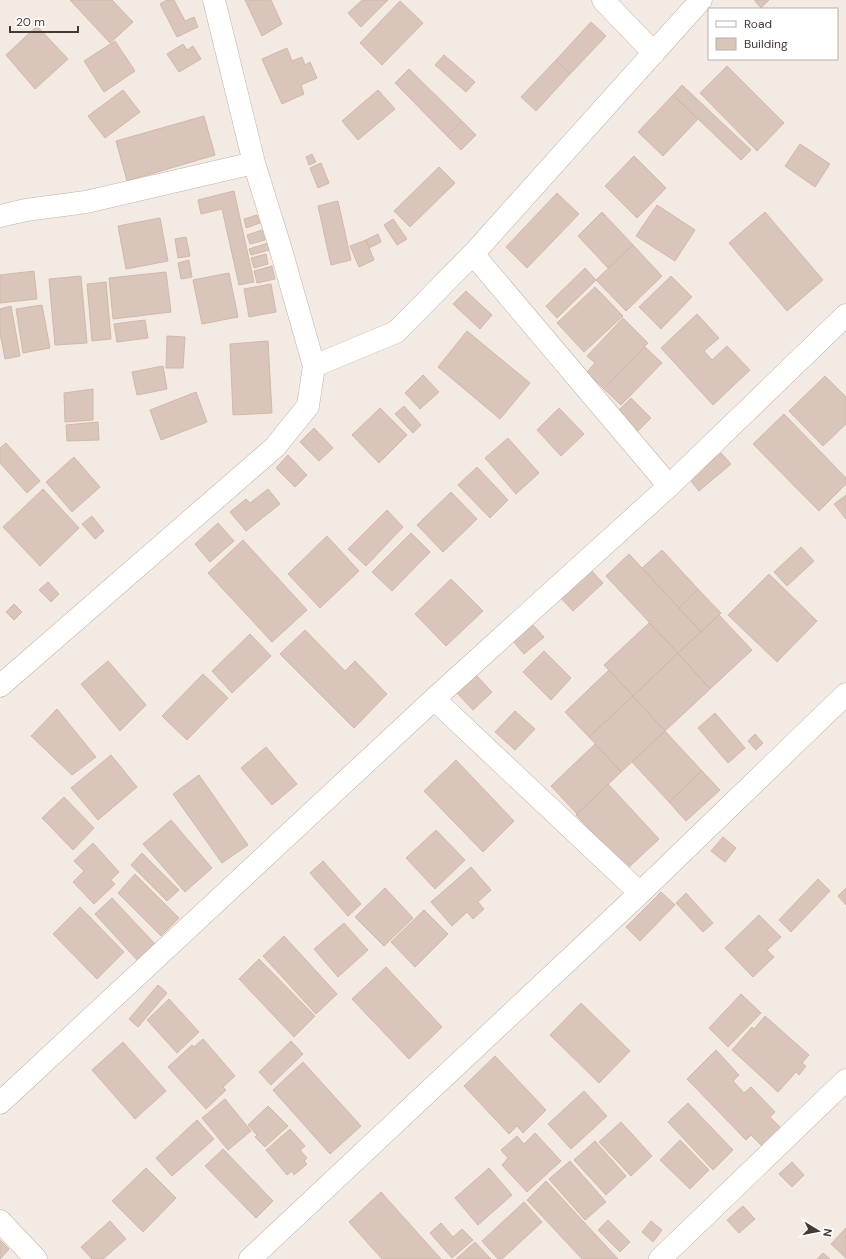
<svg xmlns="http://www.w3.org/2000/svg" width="846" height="1259" viewBox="0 0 846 1259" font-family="'DM Sans',sans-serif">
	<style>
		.building { fill: #d9c5ba; stroke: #d1b8aa }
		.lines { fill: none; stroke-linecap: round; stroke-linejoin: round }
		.street-casing { stroke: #c2b2a7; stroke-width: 23 }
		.street { stroke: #fff; stroke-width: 22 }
	</style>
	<rect width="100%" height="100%" fill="#f3eae3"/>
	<path class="building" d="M70 0H112L133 22 110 43Z
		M167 0H174L185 21 194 17 198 27 177 37 160 4Z
		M245 0H271L282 24 262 36Z
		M362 0H388L361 27 348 13Z
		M754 0H769L761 8Z
		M400 1 423 23 382 65 360 43Z
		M591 22 606 36 570 74 556 60Z
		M37 26 68 59 35 89 6 55Z
		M115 41 135 71 104 92 84 61Z
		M183 44 187 50 193 46 201 59 179 72 167 54Z
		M287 48 292 61 302 57 305 65 310 62 317 78 301 85 304 94 282 104 262 59Z
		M444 55 475 82 466 92 435 65Z
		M556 60 570 74 536 111 521 97Z
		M727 66 784 123 757 151 700 93Z
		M409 69 462 121 447 136 395 83Z
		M682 85 751 150 741 160 673 95Z
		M123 90 140 112 105 138 88 116Z
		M378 90 395 109 358 140 342 121Z
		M673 95 698 119 663 156 638 132Z
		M204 116 215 155 127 181 116 141Z
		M462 121 476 135 461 150 447 136Z
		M800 144 830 164 815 187 785 166Z
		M312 154 316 162 309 165 306 157Z
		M634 156 666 188 637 218 605 186Z
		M321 163 329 183 318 188 310 168Z
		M439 167 455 183 410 227 394 211Z
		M234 191 254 282 239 285 222 209 201 214 198 200Z
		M557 193 579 214 527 268 506 247Z
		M338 201 351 260 331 265 318 206Z
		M657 205 695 230 675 261 636 236Z
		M602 212 633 245 608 268 578 236Z
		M765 212 823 280 787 311 729 243Z
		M257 215 260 223 246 228 244 219Z
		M160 218 168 261 126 269 118 226Z
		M393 219 407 239 397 245 384 225Z
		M262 230 265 240 250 244 247 235Z
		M378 234 381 242 369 248 366 240Z
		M186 237 190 256 178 258 175 239Z
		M366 240 374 260 359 267 350 246Z
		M268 243 269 250 251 255 249 249Z
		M633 245 662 276 626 311 596 280Z
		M266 254 268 264 254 268 251 258Z
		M189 260 192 277 181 279 178 263Z
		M272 266 275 279 257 283 254 271Z
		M585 268 596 280 557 318 546 306Z
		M34 271 37 299 0 303V275Z
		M166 272 171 312 113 319 109 278Z
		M229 273 238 317 202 324 193 280Z
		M81 276 87 343 55 345 49 279Z
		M671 276 692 297 661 329 639 307Z
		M106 282 111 339 92 341 87 284Z
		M271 284 276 312 249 317 244 289Z
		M595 287 623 316 584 352 557 323Z
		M466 291 492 315 480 329 453 304Z
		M42 305 50 348 23 353 16 309Z
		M11 306 20 356 5 359 0 333V309Z
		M697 314 719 338 704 351 712 360 727 346 750 370 713 405 661 348Z
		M623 318 648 343 604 389 587 372 595 363 587 356Z
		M145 320 148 338 117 342 114 324Z
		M467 331 530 383 500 419 438 367Z
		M167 336 185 337 183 368H166Z
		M268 341 272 413 233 415 230 344Z
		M645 347 662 363 621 405 604 389Z
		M163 366 167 389 137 395 132 372Z
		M423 375 439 392 420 409 405 393Z
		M825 376 846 397V424L823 446 789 411Z
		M93 389V420L65 422 64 393Z
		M196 392 207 422 161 440 150 410Z
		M631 398 651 418 638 431 618 411Z
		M404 406 421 425 413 433 395 414Z
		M380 408 407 435 379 463 352 435Z
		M559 408 584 434 561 456 537 430Z
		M784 414 846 478V484L819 511 753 444Z
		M98 422 99 440 67 441 66 425Z
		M314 428 333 448 319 461 300 442Z
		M508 438 539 473 516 494 485 458Z
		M6 443 40 481 27 493 0 463V448Z
		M721 453 731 464 699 491 690 480Z
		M288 455 307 475 295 487 276 468Z
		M74 457 100 487 72 512 46 482Z
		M477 467 508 500 490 518 458 485Z
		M43 489 79 528 40 566 3 527Z
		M268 489 280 504 246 531 230 512 246 499 250 503Z
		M451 492 477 519 443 552 417 525Z
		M846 495V519L834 504Z
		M387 510 403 527 366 566 348 549Z
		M92 516 104 531 95 539 82 524Z
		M218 523 234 541 210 562 195 544Z
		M411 533 430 552 392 591 372 572Z
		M327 536 359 571 320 608 288 574Z
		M243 540 307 610 272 642 208 573Z
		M801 547 814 561 787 586 774 572Z
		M662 550 698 589 679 608 642 568Z
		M629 554 701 632 678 653 606 576Z
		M589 568 603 583 573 611 559 596Z
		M769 574 817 621 777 662 728 615Z
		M451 579 483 611 446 646 415 614Z
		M48 582 59 594 51 602 39 590Z
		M698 589 721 613 701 632 679 608Z
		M14 604 22 612 14 620 6 612Z
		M719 615 752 650 710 689 678 653Z
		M649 623 678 653 633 696 604 665Z
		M532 624 544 637 524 654 512 640Z
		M305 630 345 671 355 661 387 694 354 728 280 654Z
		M250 634 271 656 232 693 212 671Z
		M544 651 571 678 551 700 523 672Z
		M678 653 710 689 665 731 633 696Z
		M108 661 146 705 120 731 81 684Z
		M609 670 633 696 589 737 565 712Z
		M203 674 228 698 187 740 162 716Z
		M476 675 492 692 473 710 457 693Z
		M633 696 665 731 621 772 589 737Z
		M57 709 96 757 72 775 31 736Z
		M515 711 535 729 515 750 495 732Z
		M715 713 745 748 728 763 698 728Z
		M665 731 702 771 669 802 632 762Z
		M755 734 763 743 756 750 748 741Z
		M595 744 621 772 577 814 551 786Z
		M266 747 297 784 272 805 241 768Z
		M111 755 137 787 98 820 71 788Z
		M456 760 514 821 483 852 424 791Z
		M702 771 720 790 686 821 669 802Z
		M199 775 248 845 222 863 173 794Z
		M608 784 659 839 627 869 576 815Z
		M64 797 94 828 73 850 42 818Z
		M171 820 212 868 185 892 143 844Z
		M436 830 465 860 435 889 406 858Z
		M723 837 736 848 725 862 711 851Z
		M93 843 119 872 111 880 115 884 94 904 73 882 84 871 74 861Z
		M142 853 179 890 167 901 131 865Z
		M323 861 361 904 348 916 310 873Z
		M471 867 491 890 478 902 484 909 473 919 467 912 452 926 431 902Z
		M135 874 179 918 161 936 118 893Z
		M818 879 830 891 791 932 779 920Z
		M385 888 413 918 384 946 355 917Z
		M846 888V905L838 896Z
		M661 892 675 905 640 941 626 927Z
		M686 893 713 923 703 932 676 903Z
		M112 898 155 944 137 960 95 914Z
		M80 907 124 952 97 979 53 934Z
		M424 910 448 934 415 967 391 942Z
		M759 915 781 937 767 950 774 957 753 977 725 948Z
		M344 923 368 950 338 977 314 949Z
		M284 936 337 994 316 1014 263 956Z
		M259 959 315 1016 294 1037 239 979Z
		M386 967 442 1027 409 1059 352 999Z
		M158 985 167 993 138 1027 129 1019Z
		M741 994 761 1013 728 1047 709 1028Z
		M169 999 199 1032 177 1053 147 1020Z
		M581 1003 630 1051 599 1083 550 1035Z
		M765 1016 809 1055 802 1063 806 1066 799 1075 796 1072 778 1092 732 1050 752 1027 754 1029Z
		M203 1039 235 1076 223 1087 226 1090 206 1109 168 1067 192 1045 194 1047Z
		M291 1041 303 1054 271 1085 259 1072Z
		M123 1042 166 1091 135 1119 92 1070Z
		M716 1050 739 1075 733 1081 744 1093 751 1087 775 1112 770 1117 782 1129 764 1148 751 1135 746 1140 687 1079Z
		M495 1056 546 1110 523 1133 517 1126 509 1134 464 1086Z
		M303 1062 361 1126 330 1154 273 1090Z
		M584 1091 607 1116 571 1149 548 1124Z
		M225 1099 251 1131 228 1150 202 1118Z
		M688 1103 733 1150 713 1170 668 1122Z
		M268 1106 288 1126 265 1147 255 1137 257 1135 248 1125Z
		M197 1120 214 1139 172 1176 156 1158Z
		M621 1122 652 1156 631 1176 599 1142Z
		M290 1129 305 1146 300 1150 307 1158 304 1161 307 1164 294 1175 292 1171 287 1175 266 1150Z
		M535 1133 561 1161 527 1192 502 1165 508 1158 501 1150 517 1136 524 1144Z
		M680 1140 709 1170 690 1189 660 1160Z
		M595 1141 626 1176 606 1195 574 1160Z
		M223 1149 273 1201 256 1218 205 1166Z
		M570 1161 606 1202 585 1220 549 1179Z
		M792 1162 804 1175 792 1187 779 1174Z
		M146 1168 176 1198 143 1232 112 1201Z
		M489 1168 512 1195 478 1225 455 1198Z
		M546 1181 618 1259H582L527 1200Z
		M381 1192 441 1259H382L349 1222Z
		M524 1202 542 1222 502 1259H498L482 1241Z
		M743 1206 755 1219 739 1233 727 1220Z
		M608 1220 630 1242 620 1252 598 1230Z
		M110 1221 126 1239 103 1259H92L81 1247Z
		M651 1221 662 1230 653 1242 642 1232Z
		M441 1223 453 1237 462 1229 473 1240 452 1258 430 1233Z
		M846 1228V1258L831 1244Z
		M0 1240 9 1249 0 1259Z
		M475 1242 491 1259H456Z
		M823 1253 830 1259H817Z"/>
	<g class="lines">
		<defs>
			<path id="street" d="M603 0 654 53
				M0 216 26 210 86 202 254 163
				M473 254 669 486
				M314 366 396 332 473 254 701 0
				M0 686 275 447 308 406 314 366 281 250 254 163 214 0
				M434 699 640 893
				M0 1103 434 699 669 486 846 315
				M0 1221 36 1259
				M250 1259 640 893 846 694
				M660 1259 846 1080"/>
		</defs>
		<use href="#street" class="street-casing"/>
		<use href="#street" class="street"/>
	</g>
	<rect x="708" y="8" width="130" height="52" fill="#ffffff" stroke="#b5b0ad"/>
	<rect x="716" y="21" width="20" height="6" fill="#ffffff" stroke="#b5b0ad"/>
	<text x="744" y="28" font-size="12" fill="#453932">Road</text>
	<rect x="716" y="38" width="20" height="12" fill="#d9c5ba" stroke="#b5b0ad"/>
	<text x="744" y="48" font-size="12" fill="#453932">Building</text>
	<g transform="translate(818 1231) rotate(100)" stroke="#ffffff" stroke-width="3" paint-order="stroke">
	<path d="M0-3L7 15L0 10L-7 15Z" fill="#453932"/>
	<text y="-6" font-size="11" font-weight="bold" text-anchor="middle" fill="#453932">N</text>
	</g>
	<path d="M10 26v6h68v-6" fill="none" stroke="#453932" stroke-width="2"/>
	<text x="16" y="26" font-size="12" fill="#453932" stroke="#ffffff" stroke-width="3" paint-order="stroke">20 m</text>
</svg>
